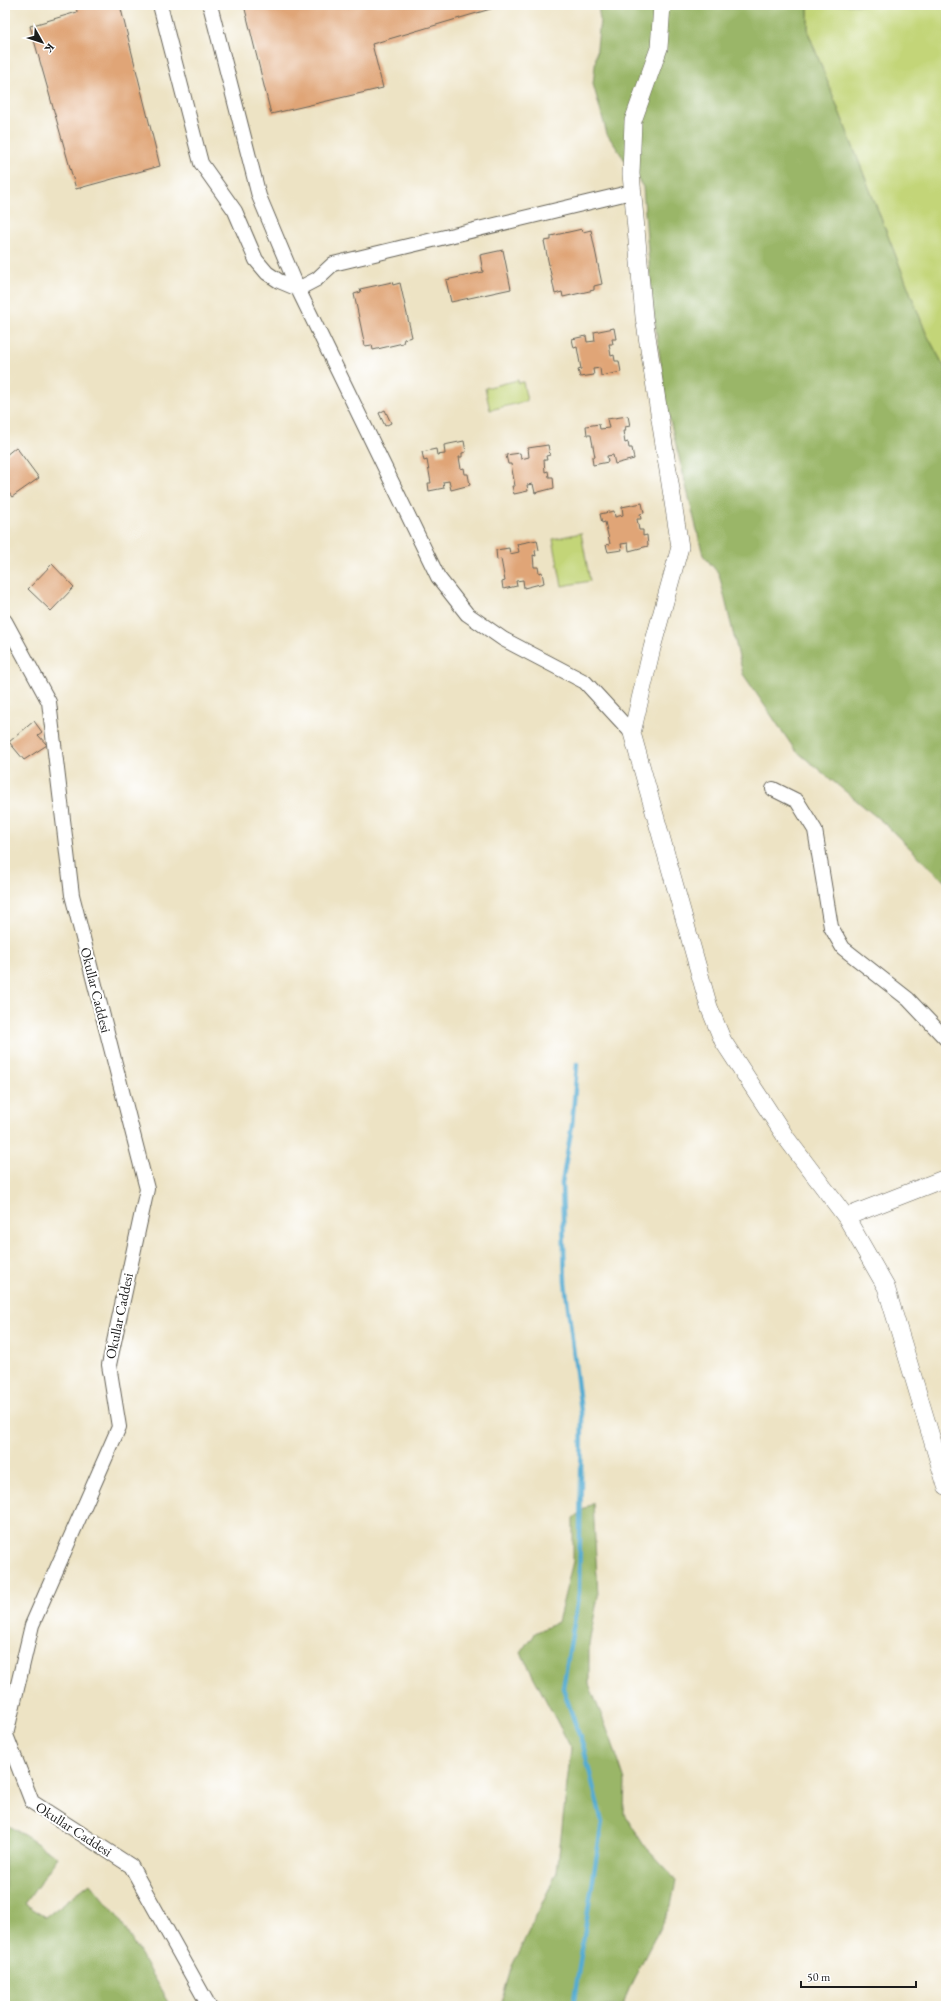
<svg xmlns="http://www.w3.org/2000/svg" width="951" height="2011" viewBox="0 0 951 2011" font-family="'EB Garamond',serif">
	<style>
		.green { fill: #c3d578; stroke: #70784a }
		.forest { fill: #9ab668; stroke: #5b6942 }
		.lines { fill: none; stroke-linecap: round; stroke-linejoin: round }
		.stream { stroke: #55acd1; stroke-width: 4.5 }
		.building { fill: #e0a577 }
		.minor-casing { stroke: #656257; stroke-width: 16 }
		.tertiary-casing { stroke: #656257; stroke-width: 18 }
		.minor { stroke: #fff; stroke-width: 14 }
		.tertiary { stroke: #fff; stroke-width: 17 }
		.labels { text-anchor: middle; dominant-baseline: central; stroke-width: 4; stroke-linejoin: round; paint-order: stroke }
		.street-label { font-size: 14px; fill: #1c1c1c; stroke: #fff }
	</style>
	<rect width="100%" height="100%" fill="#fff"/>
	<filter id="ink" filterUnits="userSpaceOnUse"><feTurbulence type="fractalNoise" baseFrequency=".025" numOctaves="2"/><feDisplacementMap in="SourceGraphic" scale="8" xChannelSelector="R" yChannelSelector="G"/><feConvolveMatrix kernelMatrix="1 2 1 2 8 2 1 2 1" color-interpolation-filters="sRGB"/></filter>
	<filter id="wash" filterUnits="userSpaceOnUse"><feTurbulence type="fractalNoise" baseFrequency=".012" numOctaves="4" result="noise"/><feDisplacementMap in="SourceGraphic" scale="16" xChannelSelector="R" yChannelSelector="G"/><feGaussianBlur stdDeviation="0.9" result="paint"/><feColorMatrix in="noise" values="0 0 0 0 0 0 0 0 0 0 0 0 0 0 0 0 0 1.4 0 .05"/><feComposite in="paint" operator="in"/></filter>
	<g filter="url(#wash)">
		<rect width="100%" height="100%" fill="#ede3c4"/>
		<path class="green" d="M808 5H946V370L926 333 808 32Z
			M518 380V383L523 382 527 401 490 410 485 388Z
			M581 533 590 581 562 586 553 539Z"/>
		<path class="forest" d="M598 5H808V32L926 333 946 370V883L885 824 795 750 743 674 719 574 703 555 667 408 652 301 643 187 607 134 593 84 600 20Z
			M593 1502 598 1596 589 1644V1684L612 1742 625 1781 624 1814 645 1847 676 1880 671 1906 629 1988 623 2006H500L512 1966 557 1872 571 1748 521 1653 535 1633 558 1622 573 1561V1518Z
			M5 1823 58 1857 25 1904 46 1917 90 1883 120 1920 170 2006H5Z"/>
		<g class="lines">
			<path class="stream" d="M573 2006 602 1822 584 1749 563 1688 579 1593 582 1420 565 1282 562 1183 572 1125 577 1064"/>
		</g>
		<g id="blocks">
			<path class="building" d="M76 5H120L160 166 76 189 30 26 77 12Z
				M244 5H504L372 44 383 88 271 114Z
				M582 229 583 232 591 230 602 284 594 286V290L563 297 562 292 555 294 544 241 551 240V236Z
				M503 250 511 289 451 302 446 280 483 272 480 255Z
				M392 282 393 285 400 283 412 337 404 339 403 343 373 350 372 345 365 346 354 294 361 292 360 289Z
				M614 328 616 339H612L613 344H609L611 356 614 355 615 361H619L621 372 601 376 600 368 593 369 594 375 580 377 578 370 581 369 577 347 574 348 572 339 586 336 587 342 595 341 594 332Z
				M385 410 391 423 385 426 379 413Z
				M628 416 630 426 625 427 626 431H623L625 443 628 442 629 448H632L634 459 615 464 613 455 607 456 608 462 593 465 592 457H595L591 435H587L586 426 599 424 600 429 609 428 607 419Z
				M464 441 466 452 462 453V457H459L461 469 464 468 465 474H468L470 485 451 490 449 481 443 482 444 488 429 491 428 483H431L427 460 424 461 422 452 436 449 437 455 445 454 444 445Z
				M548 445 550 455 546 456 547 460H544L545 472 548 471 549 477H553L554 488 535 493 533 484 527 485 528 491 514 494 512 486H515L511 464H508L506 455 520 453 521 459 529 457 528 448Z
				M16 447 39 478 12 497 5 488V456Z
				M642 503 644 513 640 514 641 519H637L639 530H643V536L647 535 648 546 629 551 628 543 621 544 622 550 608 552 606 545 610 544 605 522 602 523 600 514 614 511 615 517 623 515 622 507Z
				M537 540 539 550 535 551 536 556 533 555 534 567H538L539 573 542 572 544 583 524 588 523 580 516 581 517 586 503 589 502 582 505 581 501 559 497 560 496 550 509 548 510 554 519 552 517 544Z
				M52 564 74 587 51 611 28 589Z
				M34 721 42 732 38 735 47 745 24 760 9 742Z"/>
		</g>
	</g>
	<g filter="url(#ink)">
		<use href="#blocks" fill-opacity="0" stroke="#656257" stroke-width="1"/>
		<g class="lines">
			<defs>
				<path id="minor" d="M160 5 201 163 235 211 256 260 267 273 279 281 298 289 317 279 333 264 632 192
					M210 5 259 196 298 289 438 577 467 614 503 639 585 682 632 733
					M5 621 49 702 72 895 147 1189 109 1365 119 1427 32 1625 6 1735 32 1802 131 1866 209 2006
					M773 789 797 801 815 830 831 927 843 948 908 999 946 1039"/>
				<path id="tertiary" d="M662 5 659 48 633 121 631 174 644 317 680 547 652 648 632 733 709 1007 723 1041 787 1139 846 1217 886 1287 946 1486
					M846 1217 946 1178"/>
			</defs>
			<use href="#minor" class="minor-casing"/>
			<use href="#tertiary" class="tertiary-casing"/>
			<use href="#minor" class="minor"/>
			<use href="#tertiary" class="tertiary"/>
		</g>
	</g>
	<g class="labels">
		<g class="street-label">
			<text transform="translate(96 990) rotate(76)">Okullar Caddesi</text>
			<text transform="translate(119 1316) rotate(-78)">Okullar Caddesi</text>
			<text transform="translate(74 1829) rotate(33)">Okullar Caddesi</text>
		</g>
	</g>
	<rect width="951" height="2011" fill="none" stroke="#fff" stroke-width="20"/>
	<g transform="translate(42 42) rotate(129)" stroke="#ffffff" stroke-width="3" paint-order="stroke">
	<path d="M0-3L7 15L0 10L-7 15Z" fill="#1c1c1c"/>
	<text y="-6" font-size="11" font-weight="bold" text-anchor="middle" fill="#1c1c1c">K</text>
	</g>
	<path d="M801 1981v6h115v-6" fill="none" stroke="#1c1c1c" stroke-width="2"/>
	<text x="807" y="1981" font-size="12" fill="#1c1c1c" stroke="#ffffff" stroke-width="3" paint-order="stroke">50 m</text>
</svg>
